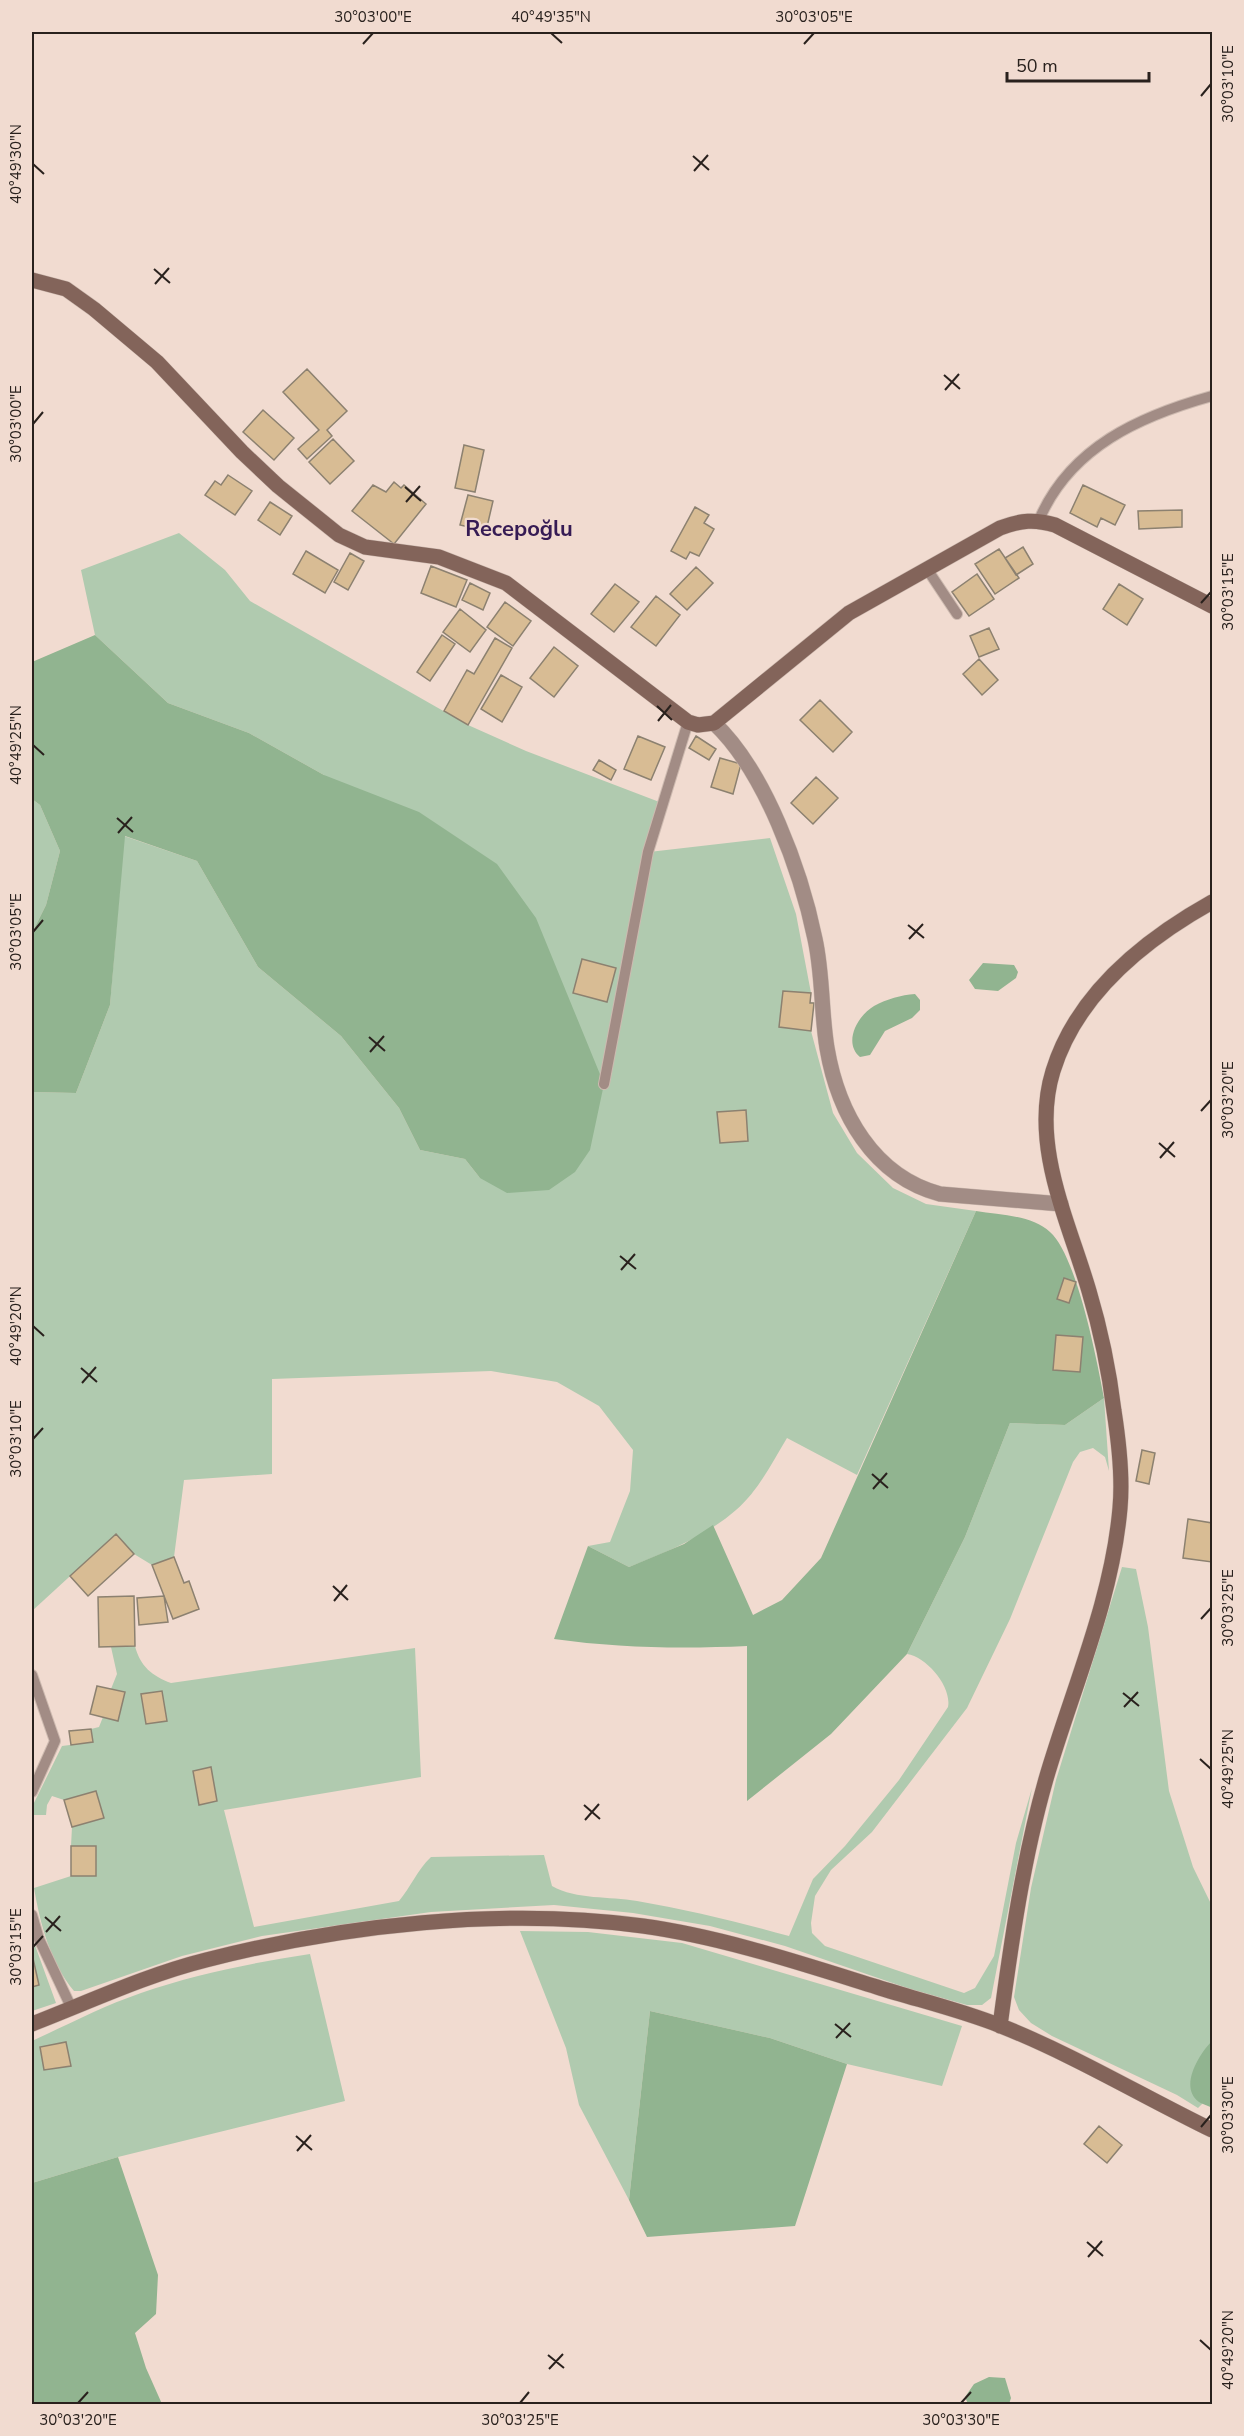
<svg xmlns="http://www.w3.org/2000/svg" width="1244" height="2436" viewBox="0 0 1244 2436" font-family="'Nunito Sans',sans-serif">
	<style>
		.green { fill: #b0caaf }
		.forest { fill: #91b490 }
		.building { fill: #d8bc94; stroke: #8c8170; stroke-width: 1.5 }
		.lines { fill: none; stroke-linecap: round; stroke-linejoin: round }
		.lane-casing { stroke: #cdbab0; stroke-width: 12 }
		.street-casing { stroke: #cdbab0; stroke-width: 16 }
		.secondary-casing { stroke: #cdbab0; stroke-width: 16 }
		.lane { stroke: #a28c85; stroke-width: 10 }
		.street { stroke: #a28c85; stroke-width: 15 }
		.secondary { stroke: #83645a; stroke-width: 15 }
		.ticks { fill: none; stroke: #29211d; stroke-width: 2 }
		.labels { text-anchor: middle; dominant-baseline: central; stroke-width: 4.5; stroke-linejoin: round; paint-order: stroke }
		.neighbourhood-label { font-size: 22px; font-weight: bold; fill: #361b54; stroke: #f1dbd0 }
		.neatline { fill: none; stroke: #29211d; stroke-width: 2 }
		.ticks-label { font-size: 15px; text-anchor: middle; fill: #29211d }
	</style>
	<rect width="100%" height="100%" fill="#f1dbd0"/>
	<path class="green" d="M179 533 225 570 250 601 468 725 526 751 662 803 649 852 770 838 796 914 811 993 810 1002 814 1003 811 1031 833 1113 857 1153 893 1188 926 1204 976 1211 857 1475 787 1438C772 1463 758 1491 736 1510 705 1537 666 1552 629 1567L588 1546 610 1542 630 1491 633 1450 599 1406 557 1382 491 1371 272 1379V1474L184 1480 174 1557 152 1565 134 1554 116 1534 32 1611V1092L76 1093 110 1005 124 836 197 861 258 967 341 1036 399 1108 420 1150 465 1159 480 1178 324 775 249 733 168 703 95 635 81 570Z
		M32 799 40 805 60 851 46 905 32 933Z
		M1104 1398 1109 1471 1105 1457 1093 1448 1080 1452 1073 1462 1010 1619 967 1708 872 1832 831 1870 815 1896 811 1923 812 1933 825 1946 964 1993 975 1988 994 1956 1016 1843 1032 1788 991 1998 982 2005H967L910 1989 785 1946 710 1926 633 1913 554 1905 431 1912 262 1936 182 1956 81 1991H74C50 1962 40 1923 34 1888L71 1876H96V1847L71 1846 72 1827 104 1818 96 1791 64 1800 52 1796 47 1805 46 1815H32V1807L62 1746 93 1742 91 1729 99 1727 103 1717 118 1720 125 1693 111 1689 117 1674 111 1647 135 1646C140 1666 152 1676 171 1683L415 1648 421 1777 224 1810 254 1927 399 1901C411 1887 417 1870 431 1857L544 1855 552 1886C577 1900 609 1896 637 1901 689 1910 739 1922 789 1936L813 1879 845 1846 899 1780 948 1707C952 1687 927 1657 907 1654L965 1537 1010 1423 1065 1425Z
		M1122 1567 1136 1569 1148 1627 1169 1791 1193 1867 1212 1906V2094L1198 2108 1177 2095 1052 2036 1031 2023 1019 2010 1014 1997 1031 1888 1056 1780Z
		M520 1931 588 1932 682 1943 962 2026 942 2086 847 2064 770 2038 650 2011 629 2200 579 2105 566 2048Z
		M32 1937 56 2003 32 2011Z
		M310 1954 345 2101 118 2157 32 2183V2041C67 2025 103 2006 141 1993 196 1974 252 1963 310 1954Z"/>
	<path class="forest" d="M95 635 168 703 249 733 324 775 419 812 497 864 536 918 604 1084 590 1150 575 1172 549 1190 507 1193 480 1178 465 1159 420 1150 399 1108 341 1036 258 967 197 861 125 836 110 1005 76 1093 32 1092V933L46 905 60 851 40 805 32 799V662Z
		M983 963 1014 965 1018 972 1016 978 998 991 975 989 969 980Z
		M915 994 920 1000V1010L912 1018 885 1031 870 1055 860 1057C843 1043 857 1016 874 1006 887 999 901 995 915 994Z
		M976 1211C1000 1215 1032 1215 1050 1232 1077 1256 1097 1361 1104 1398L1065 1425 1010 1423 965 1537 907 1654 831 1734 747 1801V1646C682 1649 618 1648 554 1639L588 1546 629 1567 684 1544 713 1525 753 1615 782 1600 821 1558Z
		M650 2011 770 2038 847 2064 795 2226 647 2237 629 2200Z
		M1212 2041V2108C1209 2106 1202 2104 1199 2102 1178 2087 1200 2053 1212 2041Z
		M118 2157 158 2275 156 2314 135 2333 146 2368 162 2404H32V2183Z
		M989 2377 1005 2378 1011 2398 1009 2404H968L965 2397 974 2384Z"/>
	<path class="building" d="M307 369 347 411 327 430 332 436 307 459 298 449 319 430 283 392Z
		M263 410 294 438 274 460 243 432Z
		M333 439 354 461 330 484 309 462Z
		M464 445 484 450 475 492 455 488Z
		M228 475 252 491 235 515 205 495 215 481 221 485Z
		M394 482 401 488 404 485 426 504 394 544 352 511 373 485 386 492Z
		M1083 485 1125 505 1115 525 1101 518 1097 527 1070 513Z
		M468 495 493 501 486 531 460 525Z
		M270 502 292 516 280 535 258 520Z
		M695 507 709 515 704 523 714 529 699 556 690 552 686 559 671 551Z
		M1182 510V527L1139 529 1138 511Z
		M1023 547 1033 564 1016 575 1005 558Z
		M999 549 1019 578 995 594 975 564Z
		M306 551 338 570 325 593 293 574Z
		M350 553 364 561 348 590 334 582Z
		M431 566 467 580 456 607 421 593Z
		M696 567 713 583 687 610 670 594Z
		M977 574 994 599 969 616 952 592Z
		M470 583 490 593 483 610 462 600Z
		M615 584 639 602 614 632 591 614Z
		M1119 584 1143 599 1127 625 1103 609Z
		M656 596 680 615 656 646 631 627Z
		M505 602 531 621 513 646 487 627Z
		M460 609 486 630 470 652 443 632Z
		M989 628 999 649 979 657 970 636Z
		M442 635 455 644 430 681 417 672Z
		M495 638 512 648 468 725 444 711 467 670 474 674Z
		M554 647 578 666 554 697 530 678Z
		M979 659 998 680 982 695 963 674Z
		M501 675 522 687 502 722 481 709Z
		M820 700 852 732 833 752 800 720Z
		M638 736 665 747 651 780 624 769Z
		M696 736 716 749 709 760 689 748Z
		M720 758 741 764 733 794 711 787Z
		M599 760 616 770 611 780 593 770Z
		M816 777 838 798 813 824 791 803Z
		M582 959 616 968 607 1002 573 993Z
		M783 991 811 993 810 1003H814L811 1031 779 1027Z
		M746 1110 748 1141 720 1143 717 1112Z
		M1064 1278 1076 1282 1069 1303 1057 1299Z
		M1056 1335 1083 1337 1080 1372 1053 1370Z
		M1142 1450 1155 1453 1149 1484 1136 1481Z
		M1188 1519 1212 1523V1562L1183 1558Z
		M116 1534 134 1554 88 1596 70 1576Z
		M174 1557 184 1583 189 1581 199 1609 173 1619 152 1565Z
		M134 1596 135 1646 99 1647 98 1597Z
		M164 1596 168 1622 139 1625 137 1598Z
		M97 1686 125 1692 118 1721 90 1714Z
		M162 1691 167 1721 146 1724 141 1694Z
		M91 1729 93 1742 71 1745 69 1731Z
		M211 1767 217 1801 199 1805 193 1771Z
		M96 1791 104 1818 72 1827 64 1800Z
		M71 1846H96V1876H71Z
		M32 1954 39 1985 32 1987Z
		M66 2042 71 2066 44 2070 40 2047Z
		M1099 2126 1122 2145 1107 2163 1084 2144Z"/>
	<g class="lines">
		<defs>
			<path id="lane" d="M1039 520C1070 447 1140 416 1212 396
				M927 569 957 614
				M604 1084 648 852 688 722
				M32 1675 55 1741 32 1792
				M32 1915 39 1939 72 2009"/>
			<path id="street" d="M714 723C765 771 801 871 815 939 823 975 821 1012 827 1048 838 1113 873 1176 940 1194L1061 1204"/>
			<path id="secondary" d="M32 280 66 289 94 309 157 362 242 452 278 486 339 535 365 547 439 557 506 583 688 722 698 725 714 723 849 613 1000 528C1021 520 1035 519 1055 525L1212 606
				M32 2024C89 2002 146 1975 206 1960 343 1925 502 1907 643 1926 722 1937 800 1963 877 1987 918 2000 961 2010 1001 2026 1074 2055 1142 2096 1212 2130
				M1000 2026C1011 1943 1023 1859 1046 1779 1072 1690 1112 1601 1120 1508 1123 1476 1119 1443 1114 1411 1109 1370 1101 1331 1089 1291 1069 1222 1030 1145 1053 1071 1077 993 1144 940 1212 902"/>
		</defs>
		<use href="#lane" class="lane-casing"/>
		<use href="#street" class="street-casing"/>
		<use href="#secondary" class="secondary-casing"/>
		<use href="#lane" class="lane"/>
		<use href="#street" class="street"/>
		<use href="#secondary" class="secondary"/>
	</g>
	<path class="ticks" d="M551 33 562 43M363 44 373 33M804 44 814 33M1201 96 1211 84M693 156 709 170M33 164 44 174M694 171 708 155M154 269 170 283M155 284 169 268M944 375 960 389M945 390 959 374M33 424 43 412M405 487 421 501M406 502 420 486M1201 603 1211 592M657 706 672 720M658 721 671 705M33 745 44 755M117 818 133 832M118 833 132 817M908 925 924 938M33 932 43 920M909 939 923 924M369 1037 385 1051M370 1052 384 1036M1201 1111 1211 1100M1159 1143 1175 1157M1160 1158 1174 1142M620 1256 636 1269M621 1270 635 1254M33 1326 44 1336M81 1368 97 1382M82 1383 96 1367M33 1439 43 1428M872 1474 888 1488M873 1489 887 1473M333 1586 348 1600M334 1601 347 1585M1201 1619 1211 1608M1123 1693 1139 1706M1124 1707 1138 1692M1200 1759 1211 1769M584 1805 600 1819M585 1820 599 1804M45 1917 61 1931M46 1932 60 1916M33 1947 43 1936M835 2024 851 2037M836 2038 850 2023M1201 2127 1211 2115M296 2136 312 2150M297 2151 311 2135M1087 2242 1103 2256M1088 2257 1102 2241M1200 2340 1211 2350M548 2355 564 2368M549 2369 563 2354M78 2403 88 2392M520 2403 529 2392M961 2403 971 2392"/>
	<g class="labels">
		<g class="neighbourhood-label">
			<text x="519" y="529">Recepoğlu</text>
		</g>
	</g>
	<rect width="1244" height="2436" fill="none" stroke="#f1dbd0" stroke-width="66"/>
	<path d="M1007 72v9h142v-9" fill="none" stroke="#29211d" stroke-width="3"/>
	<text x="1016" y="72" font-size="18" fill="#29211d" stroke="#f1dbd0" stroke-width="4.5" paint-order="stroke">50 m</text>
	<rect x="33" y="33" width="1178" height="2370" class="neatline"/>
	<g class="ticks-label">
		<text x="373" y="22">30°03'00"E</text>
		<text x="551" y="22">40°49'35"N</text>
		<text x="814" y="22">30°03'05"E</text>
		<text transform="translate(1228 84) rotate(-90)" y="5">30°03'10"E</text>
		<text transform="translate(16 164) rotate(-90)" y="5">40°49'30"N</text>
		<text transform="translate(16 424) rotate(-90)" y="5">30°03'00"E</text>
		<text transform="translate(1228 592) rotate(-90)" y="5">30°03'15"E</text>
		<text transform="translate(16 745) rotate(-90)" y="5">40°49'25"N</text>
		<text transform="translate(16 932) rotate(-90)" y="5">30°03'05"E</text>
		<text transform="translate(1228 1100) rotate(-90)" y="5">30°03'20"E</text>
		<text transform="translate(16 1326) rotate(-90)" y="5">40°49'20"N</text>
		<text transform="translate(16 1439) rotate(-90)" y="5">30°03'10"E</text>
		<text transform="translate(1228 1608) rotate(-90)" y="5">30°03'25"E</text>
		<text transform="translate(1228 1769) rotate(-90)" y="5">40°49'25"N</text>
		<text transform="translate(16 1947) rotate(-90)" y="5">30°03'15"E</text>
		<text transform="translate(1228 2115) rotate(-90)" y="5">30°03'30"E</text>
		<text transform="translate(1228 2350) rotate(-90)" y="5">40°49'20"N</text>
		<text x="78" y="2425">30°03'20"E</text>
		<text x="520" y="2425">30°03'25"E</text>
		<text x="961" y="2425">30°03'30"E</text>
	</g>
</svg>
